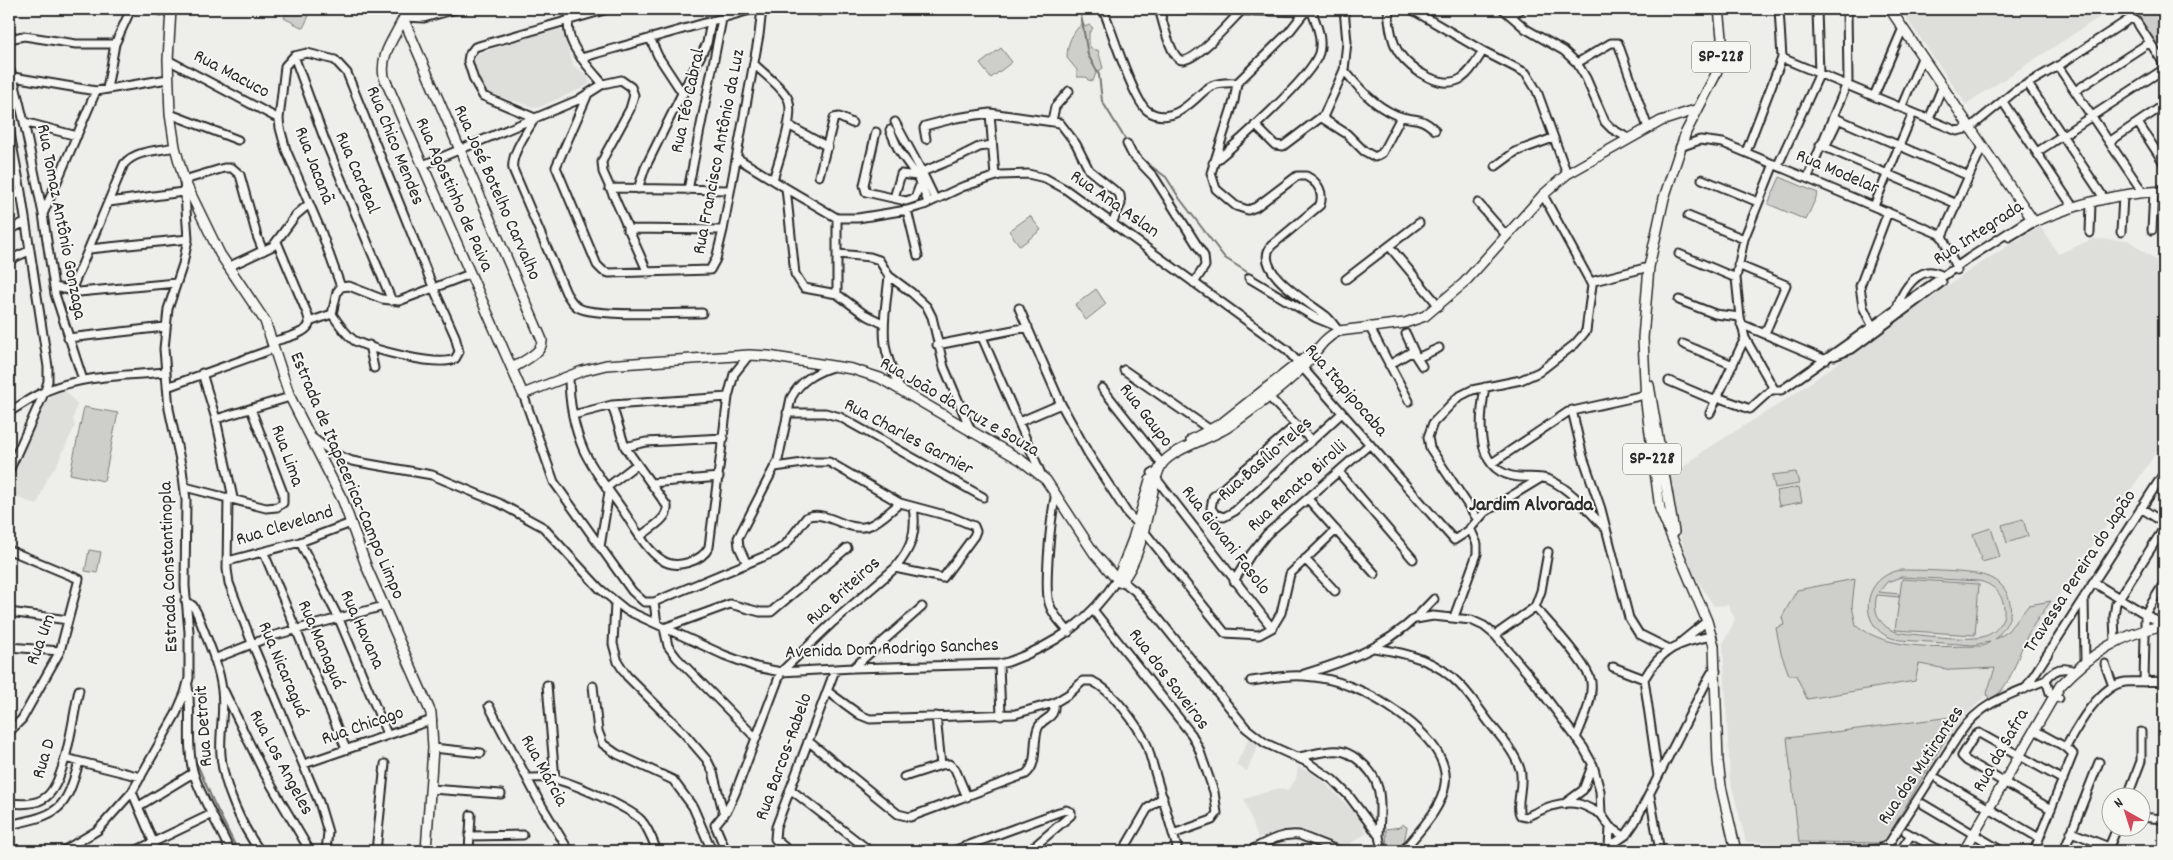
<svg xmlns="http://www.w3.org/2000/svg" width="2173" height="860" viewBox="0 0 2173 860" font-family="Dekko,sans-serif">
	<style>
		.built { fill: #dededb }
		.green { fill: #cececa; stroke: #7c7c7a; fill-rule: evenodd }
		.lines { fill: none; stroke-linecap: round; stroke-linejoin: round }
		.stream { stroke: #757573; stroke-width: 2 }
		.minor-casing { stroke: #2b2b2b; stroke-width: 11 }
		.major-casing { stroke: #2b2b2b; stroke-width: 12 }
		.minor { stroke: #f6f6f2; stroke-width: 7 }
		.major { stroke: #f6f6f2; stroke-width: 9 }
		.labels { text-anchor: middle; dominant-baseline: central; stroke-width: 4; stroke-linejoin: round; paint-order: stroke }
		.shield { fill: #f6f6f2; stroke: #686867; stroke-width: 1 }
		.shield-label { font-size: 18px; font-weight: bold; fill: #2b2b2b }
		.street-label { font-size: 19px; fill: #2b2b2b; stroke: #f6f6f2 }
		.neighbourhood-label { font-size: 20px; font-weight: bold; fill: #2b2b2b; stroke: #f6f6f2 }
	</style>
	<rect width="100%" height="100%" fill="#eeeeea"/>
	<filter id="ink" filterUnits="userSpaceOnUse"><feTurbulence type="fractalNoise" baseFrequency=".02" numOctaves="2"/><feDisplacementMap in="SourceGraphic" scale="10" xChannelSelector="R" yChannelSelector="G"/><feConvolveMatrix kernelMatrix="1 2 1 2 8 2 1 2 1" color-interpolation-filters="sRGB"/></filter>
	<g filter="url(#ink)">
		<path class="built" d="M1900 9H2112L1966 104Z
			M557 27 561 29 574 66 588 76 590 83 587 86 537 108 484 92 472 58 475 55Z
			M2040 226 2058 254 2093 239 2128 240 2164 266V441L1998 685 1963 717 1886 844 1872 848 1746 842 1730 779 1723 644 1735 619 1728 605 1714 606 1692 571 1670 506 1667 480 1705 450 1784 401 1970 270Z
			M65 390 77 404 73 419 75 426 57 464 47 479 37 505 9 494V477L44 405 53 395Z
			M1249 738 1258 745 1247 771 1236 765Z
			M1298 767 1309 771 1326 784 1356 814 1367 833 1351 843 1350 851 1294 827 1258 838 1244 799 1279 788 1287 791 1296 779Z"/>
		<path class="green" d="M288 9H295L309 16 303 28 284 18Z
			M2130 9H2164V60Z
			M1083 23 1085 27 1089 25 1093 28 1089 33V45L1093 50H1098L1103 68 1096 73 1093 81 1088 80 1086 77H1077V70L1067 58C1067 44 1072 32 1083 23Z
			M1001 48 1012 62 991 78 980 64Z
			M1780 177 1818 193 1806 220 1768 204Z
			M1030 216 1041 230 1020 246 1009 231Z
			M1096 289 1106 304 1086 320 1075 305Z
			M84 407 118 413 104 481 70 474Z
			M1796 472 1799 484 1775 488 1772 475Z
			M1799 487 1802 502 1779 506 1776 491Z
			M2023 519 2028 536 2007 543 2002 525Z
			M1991 528 2000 557 1982 562 1973 534Z
			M89 550 101 552 97 573 85 571Z
			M1901 570C1919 570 1974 571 1989 577 2000 581 2008 591 2010 603 2013 618 2004 629 1995 639L2006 633 2029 605 2051 601C2044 611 2036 620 2030 631 2016 654 2014 686 1989 701L1987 693 1995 668 1952 670 1919 664 1915 681 1807 699 1796 675H1789L1781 653 1776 628 1784 625 1782 617 1797 590 1855 579 1852 606 1856 625C1890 652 1941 646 1983 646L1990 642 1973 645 1900 640C1857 634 1858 577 1901 570ZM1901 577 1978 581C2010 586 2014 629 1982 637 1965 641 1921 635 1901 633 1883 630 1871 614 1877 595L1899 597V594L1879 592 1887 582Z
			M1902 579 1979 584 1975 635 1895 630Z
			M1959 716 1884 843 1799 842 1787 738Z
			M1402 824 1407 827 1404 843 1397 851H1387L1386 829 1400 827Z"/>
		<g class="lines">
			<path class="stream" d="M1080 9 1088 55 1099 75 1102 101 1127 142
				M1132 147 1148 164 1166 177 1180 199 1225 258 1277 291
				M193 726 194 757 213 801 238 851"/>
			<defs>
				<path id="minor" d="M573 9C557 37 586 64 603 84
					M608 9 475 47 469 55 468 61 474 80 483 96 535 118C528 130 510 155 513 169L566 293C570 299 573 305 579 308 596 317 678 313 702 313
					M816 9 819 11
					M1103 9C1111 28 1134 103 1148 111 1159 119 1174 116 1184 108 1207 92 1204 81 1237 83L1234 101 1211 173 1216 189 1236 206 1248 210 1256 207 1297 176H1306C1318 182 1324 192 1320 205L1271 246C1252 271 1310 303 1326 316 1331 320 1334 326 1339 331
					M1159 9 1312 12
					M1159 9C1163 21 1169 52 1179 59 1191 68 1231 21 1241 11
					M1388 9C1389 23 1391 41 1399 53 1411 70 1442 91 1462 78 1472 71 1477 60 1483 51
					M1411 9 1483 51 1526 73 1537 91 1567 174
					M1503 9 1526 29 1564 51 1577 63 1586 78 1605 122 1612 129 1628 138
					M1511 16 1521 9
					M405 17 424 18 456 9
					M650 38 658 56 683 94
					M9 39 24 36 76 44H115
					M307 53 335 60 347 73 433 287 455 336 459 352 455 359C436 367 374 350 355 341 346 335 338 323 332 314L337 292 341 287 321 231 286 150 280 128 279 119 285 66 294 56Z
					M294 56 324 138 392 301
					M581 58 754 9
					M1782 58 1957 131 1970 128 2015 91 2058 66 2131 18 2136 21 2164 64
					M168 60 279 119
					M1577 63 1611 43H1618L1648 128
					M754 64C764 74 779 84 787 97 797 112 778 162 773 180
					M2058 66 2140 188 2141 193
					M9 69 13 77 24 122 43 214 55 294 83 380
					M1344 70C1359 88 1374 106 1396 115 1413 122 1418 114 1435 130
					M13 77 96 91 168 79
					M1237 83 1289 32 1304 13
					M2028 84 2102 195
					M107 89 115 44 131 9
					M2075 91 2150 42
					M587 96 556 167 597 265 603 271 609 273 710 270 716 259 723 230 759 35 762 9
					M1874 96 1903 28
					M2003 102 2071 204
					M1901 108 1922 58
					M990 113 1060 123 1076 144 1089 170 1120 195 1121 204 1112 223
					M170 114 238 140
					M1833 117 1969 176
					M1322 118 1347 134 1364 151 1375 157 1382 153 1401 117
					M1929 119 1942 88
					M1052 121 1055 107 1069 91
					M24 122 77 136
					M895 122 922 172
					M2138 123 2164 163
					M788 125 828 147
					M1255 125 1275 145 1283 146 1324 115 1344 70 1347 42 1344 9
					M9 128 21 192 48 367V381L45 391 9 471
					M890 130 899 151 917 176 928 202
					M876 132 864 185 866 192 906 201 915 198 920 185
					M926 139 924 128 925 126 956 118 990 113 995 176
					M2109 142 2164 105
					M1127 144 1132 154 1154 177 1204 256 1205 266 1194 283
					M1820 145 1957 204
					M1680 147 1700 140 1723 143 1939 234 1943 238 1957 270
					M1825 147 1838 120
					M1746 152 1782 58 1779 9
					M2037 152 2164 69
					M737 158 786 188 795 274 804 288 837 294 864 314 884 324
					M1213 163C1235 145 1312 77 1319 53 1323 38 1316 23 1311 9
					M423 165 578 100 603 84 621 80 631 87 634 95 630 109 606 153 602 162 603 172 648 273
					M1778 165 1819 75 1817 9
					M1496 166 1515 152 1553 138
					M819 176 834 118 839 117 852 123
					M1808 177 1848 81 1847 9
					M1702 179 1758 202
					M609 188 730 190
					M786 188 837 218H858L907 210 924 205 962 187 1000 175 1028 174 1045 178 1065 189 1287 350 1454 540 1468 531 1485 512 1541 478
					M638 189 645 168 707 43 711 22
					M688 190 722 19
					M9 198 21 192
					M894 198 901 174 917 176
					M935 199 922 172 961 156 979 147 992 145
					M109 202 183 192
					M1478 203 1506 235
					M1874 206 1913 113
					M907 210 918 256
					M43 214 96 91
					M1688 216 1744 239
					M627 229 723 230
					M9 230 25 222
					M2152 230 2154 192
					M2121 232 2123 196
					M2090 233 2091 202
					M1942 236 1982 147
					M2009 237 2034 222
					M1389 246 1439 306
					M89 249 188 239
					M838 254 870 257 879 260 889 276 912 293 927 307 932 317 944 367 972 433
					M1679 254 1736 278
					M9 260 29 251
					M1738 265 1786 285 1765 333
					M228 267 273 246 296 215 309 204
					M889 276C887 298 882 322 885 344 887 360 894 374 900 389
					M1249 278 1316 318 1333 325
					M1346 279 1419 223
					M1590 282 1649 267
					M54 287 79 292 176 283
					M341 287 349 286 382 299 399 301 470 274
					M71 291 124 164C136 150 158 151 175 147
					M837 294V218
					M1679 300 1715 314 1740 317
					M1019 308 1061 404 1088 453 1127 513 1143 530 1225 633 1259 635 1272 628 1281 613 1290 574 1336 530
					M1897 308C1901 294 1912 275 1928 272 1933 271 1939 274 1943 276
					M309 322 332 314
					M1741 324 1826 360
					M1872 325 1863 307 1860 286 1888 212
					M1369 326 1409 401
					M1406 334 1415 354
					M982 337 1041 474
					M68 338 165 327
					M271 342C281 339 304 335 309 325 310 321 308 316 307 313L277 242
					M1683 344 1733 365
					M369 345 374 368
					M937 345 1028 327
					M1834 356 1852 349 1942 282
					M1417 358 1439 348
					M1389 365 1411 352 1415 355 1422 366
					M1124 370 1212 431
					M202 373 216 419 233 498
					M569 376C569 402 574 428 584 451 594 472 609 490 622 509 634 526 645 549 662 560 676 570 702 561 709 547L728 397 734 374 749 355
					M1669 381 1716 401
					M167 387 273 349
					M1485 387C1480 416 1473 467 1512 476 1524 479 1539 475 1550 480 1571 490 1589 511 1605 528
					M1102 388 1162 464
					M1774 389 1745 338 1740 317 1736 278 1744 239 1774 164
					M523 394 554 482 632 591 644 602H654L657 624
					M1267 395 1312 441
					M1717 397 1750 409 1771 390H1781L1786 387 1969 258 2031 218
					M612 405 625 447 667 506C669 519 650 528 641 536
					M1572 410 1583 457 1601 509 1629 618 1639 634 1669 649
					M9 412C21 405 33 396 46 391 83 375 126 376 165 372
					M787 413H825L840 417 983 497
					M1710 413 1745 338
					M573 415 612 405 728 397
					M216 419 290 397
					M1019 422 1061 404
					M1296 425 1213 497 1211 508 1215 514 1224 517 1235 511 1342 413
					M313 438 333 453 352 461 432 475 499 503 543 527 600 589 626 610 724 655 756 667 781 672 853 668 999 664 1008 662C1055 645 1090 621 1118 578
					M625 447 646 442 724 438
					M1492 463 1568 412 1649 394
					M775 467 810 462H829L900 503 952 517 974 526 976 531 974 536 943 578 895 568
					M1339 472 1413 559
					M1152 473 1272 628
					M651 483 719 477
					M185 487 266 508 277 507 283 503V493L251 409
					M606 488 637 464
					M1056 494C1051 513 1044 586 1049 603 1052 614 1062 624 1069 632
					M228 497 227 569 229 583 252 643 319 802 328 832 326 851
					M1308 499 1375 574
					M2141 508 2164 523
					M1478 520 1430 448 1428 437 1433 423 1458 397 1472 390 1521 380 1539 372 1575 344 1586 331 1592 285 1543 195
					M300 542 339 619 387 734
					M600 547 609 492
					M9 550 79 579 60 651 22 719 9 732
					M264 553 346 749
					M1305 559 1335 591
					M228 561 300 542 351 523
					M747 564 739 547 738 538 778 460 791 398C800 381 814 373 832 367
					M1234 581 1251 554 1267 534 1370 444
					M2093 582 2163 625
					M1119 583 1122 581 1135 591 1150 608 1246 728 1265 743 1307 762 1333 780 1349 796 1379 836 1382 851
					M2084 597 2085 662
					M185 600 193 606 197 613C206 637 219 664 222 690 225 712 219 734 221 755 223 785 242 827 260 851
					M654 602 775 552 786 544 807 517C827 509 847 533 868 526 880 522 891 510 900 503
					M615 603 613 644 618 662 627 676 683 732 707 760 713 772 724 815
					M1535 607C1547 621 1589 665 1591 682 1593 701 1583 720 1576 738
					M1093 610 1192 735 1199 749 1214 792 1217 813 1212 820 1173 834
					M9 612 68 620
					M1454 617 1477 554V544L1470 528
					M1416 619 1433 616 1471 620 1484 626 1495 635 1529 675 1583 747 1593 765 1600 791 1601 814 1610 827 1624 836
					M2145 630V614L2164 583
					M1495 635 1535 607 1541 591 1548 552
					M2115 641 2114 616 2116 603 2164 528
					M1681 642 1707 621
					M9 647 60 651
					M1374 648C1407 653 1437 660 1460 685 1471 696 1479 709 1488 721 1500 736 1514 751 1520 769 1525 783 1514 808 1521 816L1526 817C1543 809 1560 800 1579 804 1587 806 1594 811 1601 814
					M214 659 272 636 384 606
					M999 664 1001 716
					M2105 664 2113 686
					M1613 667 1644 679
					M853 668 922 607
					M1304 674C1358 658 1396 642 1434 599
					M1251 681C1267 679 1287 674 1304 676 1318 677 1335 680 1349 686 1383 698 1451 742 1445 784 1442 809 1418 832 1403 851
					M2144 682 2145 635
					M547 685 555 779
					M188 686C192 714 186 744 193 771 200 797 219 825 230 851
					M593 686 598 731 603 744 617 754 673 780 693 807 712 851
					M2025 689 2164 473
					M224 691 263 771 310 851
					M827 691 860 715 870 719 1015 714 1054 703 1069 694 1083 681H1092C1113 691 1137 724 1147 745L1178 851
					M2059 698 2050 693 2046 680C2053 669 2063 666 2075 671
					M489 706 539 801 569 851
					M936 716 941 765 949 764 955 769 967 797
					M756 738 677 658 668 646 664 628 730 604 760 612H771L847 548
					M808 741 898 814 910 817 1026 774C1039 763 1032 743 1038 728 1043 716 1056 720 1054 703
					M2066 747C2077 727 2100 685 2125 682 2138 681 2151 682 2164 681
					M433 748 481 753
					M1298 757C1311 755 1328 749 1340 751 1347 752 1353 756 1357 759 1386 780 1380 805 1379 836
					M65 758 141 777
					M304 764 432 720
					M1658 776 1644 679C1661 649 1679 642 1712 636
					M904 777 941 765
					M527 778C536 778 545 777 554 779 571 782 630 808 641 820 649 829 653 841 657 851
					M1938 779 2039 838
					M431 789 501 794
					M790 789 870 851
					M132 792 157 851
					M1650 796 1659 846
					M2127 798 2141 761V732
					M9 803C21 804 36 805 46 797 66 782 73 715 79 690
					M1564 804 1583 790 1592 766
					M1923 804 2002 851
					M139 806 193 773
					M2051 809 1967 761 1962 756 1975 735 1979 733 2063 780
					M2140 817 2164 819
					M9 825C59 814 65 812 79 762
					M1906 832 1941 851
					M2071 832 2109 847 2110 851
					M469 836 523 835
					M2109 847 2117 828
					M1609 848 1610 827
					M63 851 98 830 132 792 176 714 185 693 189 678V632L185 586 186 500 182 469 169 409 164 349 168 309 183 264 188 239 184 180 224 168H232L240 175 257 236 263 251
					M135 851 212 814
					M376 851 385 764
					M469 851 471 815
					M726 851 715 825 728 809 736 791 781 672 833 622 895 568C912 548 917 532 913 507
					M789 851 775 839 776 827 835 670
					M953 851 1059 812 1066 810 1071 812V815L1029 851
					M1123 851 1148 808 1163 797
					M1249 851C1265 843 1280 833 1299 835L1340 851
					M1603 851 1626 835 1635 822 1708 679 1712 672 1716 671
					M1853 851 1880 849 1890 842 1960 733C1982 701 2012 694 2046 680
					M1900 851 1911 835
					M2034 851 2073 754 2067 748 2038 732
					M2064 851 2099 762"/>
				<path id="major" d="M156 9 171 12
					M171 9 168 60 170 114 175 147 184 180 220 254 265 321 290 397 343 501 367 568 431 713 433 748 426 851
					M407 9C400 33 379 50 384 77L523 394 582 371 606 365 749 355 768 356 852 369 880 378 1021 460 1046 480 1094 553 1113 575 1122 581C1140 559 1145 523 1152 496 1154 485 1156 473 1162 464 1173 448 1214 438 1231 425 1255 408 1281 389 1302 368 1315 355 1321 339 1339 331L1405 323 1425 316 1464 283 1543 195 1567 174 1661 121 1698 109
					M1719 9 1722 37 1721 60 1715 76 1686 132 1664 198 1649 267 1643 338 1646 403 1660 509 1707 621 1714 646 1718 762 1721 786 1736 851
					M1890 9 2034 222C2075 204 2120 193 2164 191
					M404 20 542 340C543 353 523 361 513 368
					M1649 385 1674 532
					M1191 440 1222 423 1306 357
					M1118 578 1133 539 1150 480
					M1964 851 2060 686C2092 653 2119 635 2164 625"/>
			</defs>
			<use href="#minor" class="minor-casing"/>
			<use href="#major" class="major-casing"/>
			<use href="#minor" class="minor"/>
			<use href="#major" class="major"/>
		</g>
	</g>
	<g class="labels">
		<g class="shield">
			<rect x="1692" y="41.5" width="58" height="31" rx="4"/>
			<rect x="1623" y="443.5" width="58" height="31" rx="4"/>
		</g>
		<g class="shield-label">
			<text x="1721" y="57">SP-228</text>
			<text x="1652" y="459">SP-228</text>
		</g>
		<g class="street-label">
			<text transform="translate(231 75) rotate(28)">Rua Macuco</text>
			<text transform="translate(689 101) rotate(-78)">Rua Téo Cabral</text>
			<text transform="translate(394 146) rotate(68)">Rua Chico Mendes</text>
			<text transform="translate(720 152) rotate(-79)">Rua Francisco Antônio da Luz</text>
			<text transform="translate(313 166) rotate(69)">Rua Jacanã</text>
			<text transform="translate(356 173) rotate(67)">Rua Cardeal</text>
			<text transform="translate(1837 173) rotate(23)">Rua Modelar</text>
			<text transform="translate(496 193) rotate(66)">Rua José Botelho Carvalho</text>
			<text transform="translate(453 195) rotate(66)">Rua Agostinho de Paiva</text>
			<text transform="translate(1114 205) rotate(35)">Rua Ana Aslan</text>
			<text transform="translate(60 222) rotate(79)">Rua Tomaz Antônio Gonzaga</text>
			<text transform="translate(1979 234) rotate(-33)">Rua Integrada</text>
			<text transform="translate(1345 391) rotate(49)">Rua Itapipocaba</text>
			<text transform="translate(959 408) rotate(30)">Rua João da Cruz e Souza</text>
			<text transform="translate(1145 416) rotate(52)">Rua Gaupo</text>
			<text transform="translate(908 438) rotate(28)">Rua Charles Garnier</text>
			<text transform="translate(286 456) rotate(70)">Rua Lima</text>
			<text transform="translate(1266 460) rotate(-41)">Rua Basílio Teles</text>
			<text transform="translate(346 476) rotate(67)">Estrada de Itapecerica-Campo Limpo</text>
			<text transform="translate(1298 487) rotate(-42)">Rua Renato Birolli</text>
			<text transform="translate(285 527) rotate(-17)">Rua Cleveland</text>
			<text transform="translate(1225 541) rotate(52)">Rua Giovani Fasolo</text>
			<text transform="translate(170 567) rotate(-92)">Estrada Constantinopla</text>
			<text transform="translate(2081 572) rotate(-57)">Travessa Pereira do Japão</text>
			<text transform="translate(844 592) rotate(-42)">Rua Briteiros</text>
			<text transform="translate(361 630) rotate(66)">Rua Havana</text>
			<text transform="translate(42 640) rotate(-70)">Rua Um</text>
			<text transform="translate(320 645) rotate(67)">Rua Managuá</text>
			<text transform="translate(892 650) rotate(-2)">Avenida Dom Rodrigo Sanches</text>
			<text transform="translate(282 670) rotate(67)">Rua Nicaraguá</text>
			<text transform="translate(1168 680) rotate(53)">Rua dos Saveiros</text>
			<text transform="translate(205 726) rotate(-94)">Rua Detroit</text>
			<text transform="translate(363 727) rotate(-19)">Rua Chicago</text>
			<text transform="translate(2002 751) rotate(-60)">Rua da Safra</text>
			<text transform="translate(785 757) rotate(-70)">Rua Barcos-Rabelo</text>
			<text transform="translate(45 759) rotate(-73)">Rua D</text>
			<text transform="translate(280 763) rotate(62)">Rua Los Angeles</text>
			<text transform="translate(1922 766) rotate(-56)">Rua dos Mutirantes</text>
			<text transform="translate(543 771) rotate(61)">Rua Márcia</text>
		</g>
		<g class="neighbourhood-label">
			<text x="1531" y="506">Jardim Alvorada</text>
		</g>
	</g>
	<rect width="2173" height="860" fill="none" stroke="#f6f6f2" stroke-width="30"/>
	<rect x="15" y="15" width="2143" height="830" fill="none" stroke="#2b2b2b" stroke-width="2" filter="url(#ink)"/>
	<g transform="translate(2126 812) rotate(321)"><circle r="24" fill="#f6f6f2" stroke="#a5a5a2"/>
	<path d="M0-4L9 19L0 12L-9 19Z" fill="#d1495b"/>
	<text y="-8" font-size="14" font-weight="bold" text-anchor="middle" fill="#2b2b2b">N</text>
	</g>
</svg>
